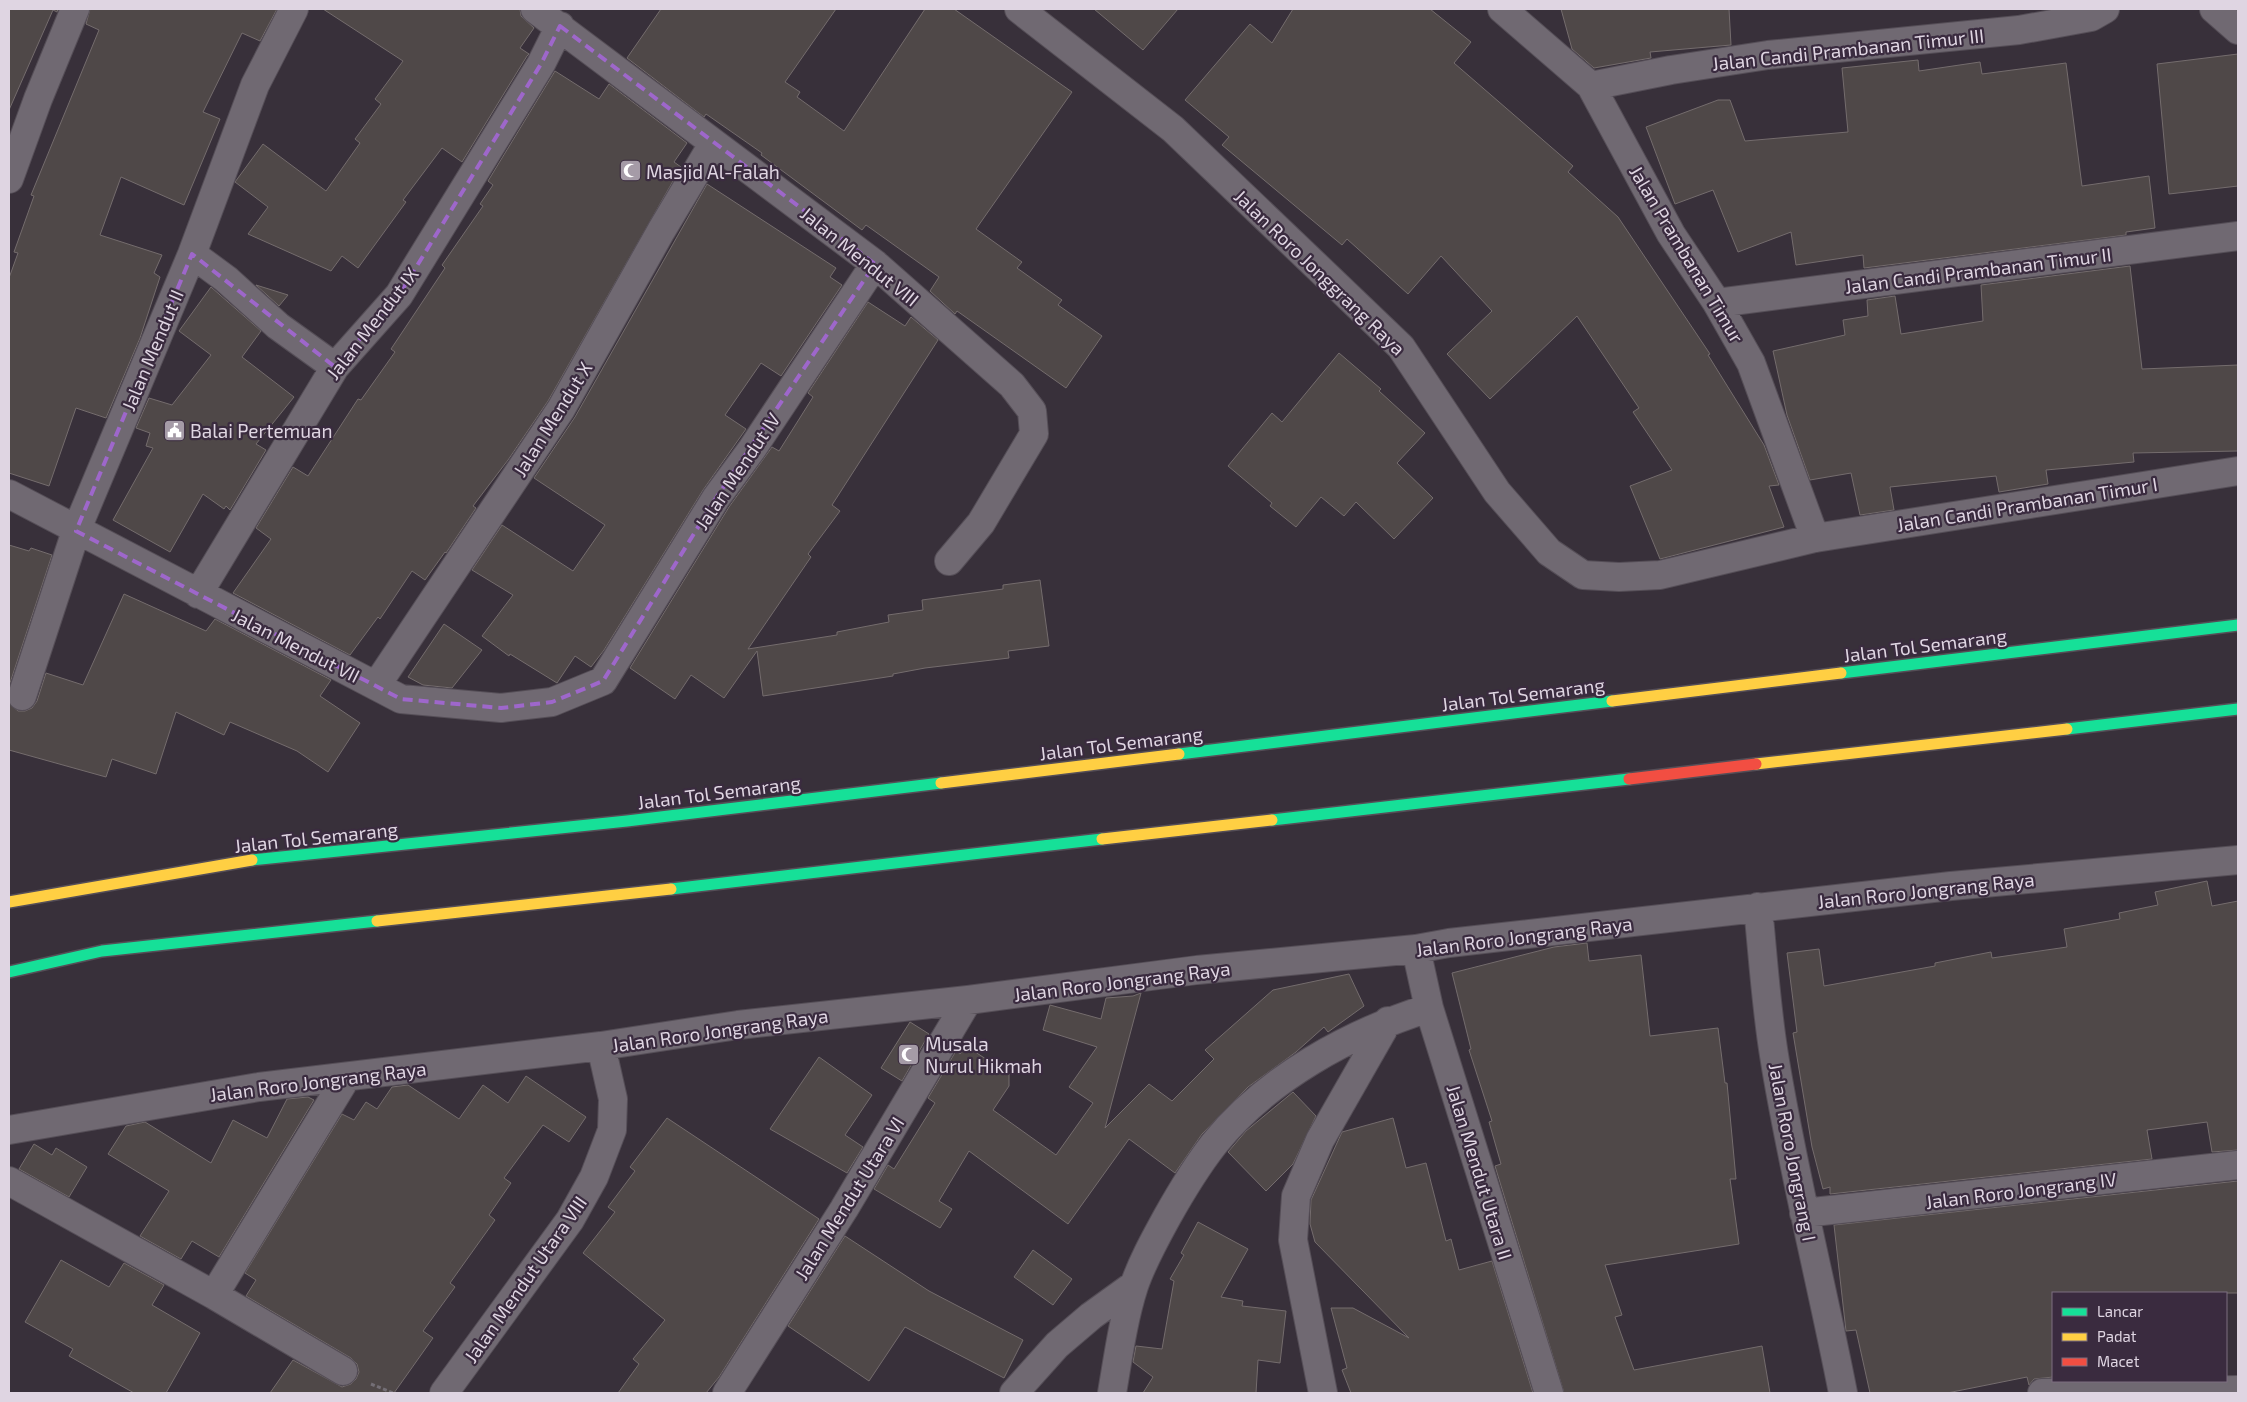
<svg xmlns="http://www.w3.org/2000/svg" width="2247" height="1402" viewBox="0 0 2247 1402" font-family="'Exo 2',sans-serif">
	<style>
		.building { fill: #4f4848; stroke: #746c6d }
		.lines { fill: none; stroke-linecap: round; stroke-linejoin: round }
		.street-casing { stroke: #554e57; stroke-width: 30 }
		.fast-casing { stroke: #554e57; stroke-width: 14 }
		.slow-casing { stroke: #554e57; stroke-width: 14 }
		.jam-casing { stroke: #554e57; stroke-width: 14 }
		.path { stroke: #746f76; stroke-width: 3; stroke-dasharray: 4 2.5; stroke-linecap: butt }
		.street { stroke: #706972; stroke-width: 28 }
		.fast { stroke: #16e098; stroke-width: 11 }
		.slow { stroke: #ffcf43; stroke-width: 11 }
		.jam { stroke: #f24e42; stroke-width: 11 }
		.marked { fill: none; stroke: #9e67cb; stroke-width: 4; stroke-dasharray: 10 6; stroke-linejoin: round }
		.labels { text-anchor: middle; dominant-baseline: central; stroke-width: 4.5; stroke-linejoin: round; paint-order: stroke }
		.street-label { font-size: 19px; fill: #dfd5e2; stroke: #3a2b3f }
		.poi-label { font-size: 19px; fill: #dfd5e2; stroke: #3a2b3f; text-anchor: start }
	</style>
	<rect width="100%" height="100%" fill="#38303a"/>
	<path class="building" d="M9 9H58L57 12 53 10 9 110Z
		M90 9H277L260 41 242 33 203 112 220 119 184 205 121 177 100 235 162 255 154 273 160 277 140 338 106 418 76 408 49 486 9 473V278L18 253 14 252 34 196 31 195 99 30 86 24Z
		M323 9H520L521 16 534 28 520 48 529 54 527 56 462 162 442 148 403 200 406 202 358 268 342 256 331 271 248 234 268 207 235 182 263 144 326 191 360 143 355 139 381 104 375 99 403 61Z
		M661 9H836L785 82 800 92 797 97 844 131 925 9H954L1072 92 976 229 1022 262 1017 268 1062 300 1058 305 1102 336 1066 388 957 311 955 314 930 291 939 277 866 225 862 230 761 155 762 153 706 114 704 117 627 58Z
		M1094 9H1178L1143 50Z
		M1293 9H1430L1471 42 1454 63 1573 166 1568 172 1618 217 1710 354 1708 355 1764 445 1779 485 1769 486 1784 527 1660 559 1630 486 1672 470 1633 412 1639 408 1577 316 1490 399 1447 354 1492 311 1441 256 1408 294 1347 239 1342 245 1222 145 1229 137 1185 100 1250 24 1272 43Z
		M1561 9H1729L1731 45 1650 52 1651 58 1594 68 1572 49Z
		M2238 54V186L2169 194 2157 64Z
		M1918 60 1919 71 1980 62 1982 74 2066 63 2082 186 2149 176 2155 228 2126 232V235L1864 268 1863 255 1796 265 1791 232 1738 252 1713 190 1675 204 1646 127 1718 100H1730L1745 141 1848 132 1842 68Z
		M555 71 599 99 609 84 687 143 674 162 681 167 548 401 508 460 473 506 476 508 446 553 445 552 425 580 412 571 380 619 378 617 350 655 233 593 271 539 256 528 293 467 308 476 358 399 361 400 395 352 391 349 445 268 442 265 483 206 480 204 493 185 488 181Z
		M707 184 836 268 830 277 842 285 781 376 761 363 725 415 746 429 703 490 604 650 591 667 575 656 557 683 510 654 509 656 482 636 513 595 472 570 502 525 573 571 605 525 534 478 575 417Z
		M2130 266 2142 369 2238 365V451L2133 453 2134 462 2046 470 2048 484 1999 492 1996 476 1890 487 1894 510 1860 515 1851 473 1810 480 1787 415 1773 351 1845 335 1843 320 1868 316 1867 300 1895 296 1901 334 1983 321 1981 285Z
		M256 285 288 295 279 306Z
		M211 287 261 331 242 357 294 397 256 444 266 450 230 510 226 506 224 509 203 494 170 552 113 520 153 448 146 446 150 433 136 428 149 398 172 405 211 355 179 331Z
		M868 302 905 326 911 317 938 340 832 505 840 511 808 554 811 557 748 649 837 635V632L889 622 888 615 923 610 922 600 1003 589V585L1040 580 1049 646 1008 651 1009 658 925 668 893 674V676L763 696 757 651 724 698 691 675 675 699 630 668 729 507 772 447 779 451 813 397 808 393Z
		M1339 353 1381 389 1379 391 1425 433 1397 463 1433 498 1394 539 1356 502 1344 516 1321 497 1296 527 1270 506 1272 503 1228 466 1272 413 1282 422Z
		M9 545 29 551 31 548 52 555 9 686Z
		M124 594 206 631 215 619 331 680 320 696 360 723 328 772 297 751 230 722 224 735 176 712 156 774 112 759 106 777 9 750V703L18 711H25L32 708 37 701 46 673 83 685Z
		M444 624 482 650 452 688 423 685 408 677Z
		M2207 881 2212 906 2238 901V1150L2212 1152 2207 1122 2147 1130 2152 1159 1830 1194V1187L1823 1189 1812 1147 1793 1033 1797 1032 1787 953 1819 949 1824 986 1935 966V963L1991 952 1992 958 2067 947 2064 929 2120 919 2119 913 2158 905 2155 892Z
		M1587 943 1589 961 1641 955 1650 1036 1718 1028 1725 1083H1727L1736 1179H1730L1739 1244 1605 1265 1622 1315 1615 1317 1634 1370 1762 1346 1770 1393H1564L1495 1166 1501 1164 1489 1122 1492 1121 1469 1050 1471 1049 1452 973 1554 947Z
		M1349 974 1364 1006 1328 1032 1324 1027 1296 1052 1248 1087 1202 1134 1175 1173 1129 1139 1068 1224 969 1151 939 1201 952 1209 940 1228 874 1189 888 1165 894 1169 935 1103 928 1098 956 1051 960 1054 966 1046 1009 1074V1086L993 1110 1056 1155 1093 1103 1069 1087 1097 1047 1043 1030 1050 1005 1101 1019 1106 998 1133 996 1141 993 1105 1128 1149 1084 1172 1101 1214 1059 1205 1050 1273 990Z
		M910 1022 929 1034 902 1081 881 1068Z
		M819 1057 872 1095 845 1135 863 1147 847 1173 770 1129Z
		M526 1076 586 1117 569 1142 543 1125 504 1178 511 1183 489 1215 495 1220 450 1283 455 1287 423 1331 433 1338 394 1393H270L293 1360 342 1387 351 1384 356 1379 359 1372 357 1364 351 1358 246 1296 256 1280 245 1273 342 1114 354 1120 366 1102 377 1109 392 1087 408 1085 459 1119 483 1085 508 1103Z
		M1293 1092 1316 1116 1293 1164 1266 1191 1228 1152 1246 1131Z
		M308 1097 314 1100 219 1257 192 1241 181 1259 140 1236 169 1191 108 1154 126 1126 145 1122 211 1163 233 1120 267 1138 287 1099Z
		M667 1118 819 1219 719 1377 706 1393H618L639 1364 633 1359 665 1320 583 1253 615 1212 608 1207 635 1171 630 1167Z
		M1393 1118 1406 1168 1426 1163 1446 1241 1451 1239 1459 1270 1492 1261 1533 1393H1351L1342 1370 1347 1368 1331 1308H1353L1409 1338 1315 1242 1310 1224 1311 1200 1342 1132Z
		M34 1144 52 1155 56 1148 87 1167 69 1197 19 1169Z
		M2238 1181V1293H2053V1377L2034 1379 2029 1385 2027 1377 1947 1393H1870L1856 1330 1846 1331 1834 1225Z
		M1198 1222 1248 1249 1221 1297 1243 1301 1242 1306 1286 1311 1280 1363 1258 1360 1256 1393H1143L1153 1377 1133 1362 1136 1346 1162 1349 1174 1281 1170 1279 1184 1255 1181 1253Z
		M845 1236 929 1291 1023 1340 1004 1378 905 1327 869 1381 788 1326Z
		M1033 1250 1072 1279 1053 1305 1014 1277Z
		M61 1260 109 1287 124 1263 164 1285 152 1305 200 1333 166 1393H134L69 1356 73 1349 25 1322Z"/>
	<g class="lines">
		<defs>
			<path id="street" d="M535 9 875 264 1012 385 1032 411 1034 434 981 523 949 561
				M1019 9 1173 129 1401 347 1497 492 1549 552 1583 575 1619 577 1660 575 1815 538 2238 471
				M1502 9 1591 86 1671 234 1717 303 1751 363 1815 538
				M2214 9 2238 30
				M1591 86 1671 70 1768 55 2019 30 2091 17 2105 9
				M9 179 38 99 75 9
				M192 254 226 279 278 326 335 367
				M1717 303 2238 236
				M9 494 401 699 501 708 552 702 603 681 716 498 752 449 875 264
				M198 594 335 367 399 295 541 64 560 26
				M376 686 561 409 661 231 713 144
				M22 696 76 531 192 254 255 85 294 9
				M1758 907C1763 957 1766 1006 1774 1055 1792 1168 1821 1280 1843 1393
				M1416 949 1429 1008 1549 1393
				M9 1130 259 1087 601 1046 738 1025 968 1000 1197 970 1416 949 1449 943 1951 886 2238 860
				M9 1181 214 1295 343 1371
				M1804 1213 2238 1165
				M214 1295 346 1078
				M444 1393 570 1220 594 1177 612 1130 613 1099 601 1046
				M727 1393 844 1209 968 1000
				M1014 1393 1057 1345 1091 1316 1134 1285
				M1112 1393C1118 1358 1123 1320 1134 1286 1142 1262 1155 1239 1167 1217 1181 1192 1196 1167 1214 1144 1267 1078 1350 1033 1429 1008
				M1323 1393 1293 1240 1296 1196 1320 1140 1388 1021
				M2042 1393 2238 1390"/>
			<path id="fast" d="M1841 673 2238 625
				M2067 729 2238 709
				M1179 754 1612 701
				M1272 820 1629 779
				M252 860 627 821 941 783
				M671 889 1102 839
				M9 972 102 951 377 921"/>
			<path id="slow" d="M1612 701 1841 673
				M1756 764 2067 729
				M941 783 1179 754
				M1102 839 1272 820
				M9 902 252 860
				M377 921 671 889"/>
			<path id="jam" d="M1629 779 1756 764"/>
		</defs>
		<use href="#street" class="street-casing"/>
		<use href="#fast" class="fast-casing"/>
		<use href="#slow" class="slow-casing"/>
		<use href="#jam" class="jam-casing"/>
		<path class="path" d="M371 1384 393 1393"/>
		<use href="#street" class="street"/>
		<use href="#fast" class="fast"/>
		<use href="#slow" class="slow"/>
		<use href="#jam" class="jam"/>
	</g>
	<path class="marked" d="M560 26 875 264 716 498 603 681 552 702 501 708 401 699 76 531 192 254 335 367 399 295 541 64Z"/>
	<defs>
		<symbol id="mosque-square" viewBox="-11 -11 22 22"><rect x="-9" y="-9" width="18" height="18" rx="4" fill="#a59ba7" stroke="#3a2b3f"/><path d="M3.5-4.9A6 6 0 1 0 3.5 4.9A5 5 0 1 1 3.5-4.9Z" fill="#fff"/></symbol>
		<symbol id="civic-square" viewBox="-11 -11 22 22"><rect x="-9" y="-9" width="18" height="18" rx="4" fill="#a59ba7" stroke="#3a2b3f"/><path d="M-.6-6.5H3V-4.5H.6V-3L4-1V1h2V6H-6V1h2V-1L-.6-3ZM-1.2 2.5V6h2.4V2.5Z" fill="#fff"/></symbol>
	</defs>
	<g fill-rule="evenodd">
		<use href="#mosque-square" x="618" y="158" width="25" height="25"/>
		<use href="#civic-square" x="162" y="418" width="25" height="25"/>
		<use href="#mosque-square" x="896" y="1042" width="25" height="25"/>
	</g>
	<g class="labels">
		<g class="street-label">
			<text transform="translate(1848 49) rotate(-6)">Jalan Candi Prambanan Timur III</text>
			<text transform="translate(1687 254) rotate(59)">Jalan Prambanan Timur</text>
			<text transform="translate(860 256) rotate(39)">Jalan Mendut VIII</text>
			<text transform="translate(1978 270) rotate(-7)">Jalan Candi Prambanan Timur II</text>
			<text transform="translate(1320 272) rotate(44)">Jalan Roro Jonggrang Raya</text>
			<text transform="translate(372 323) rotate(-52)">Jalan Mendut IX</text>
			<text transform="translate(152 350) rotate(-67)">Jalan Mendut II</text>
			<text transform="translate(552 419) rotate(-58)">Jalan Mendut X</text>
			<text transform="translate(737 471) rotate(-56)">Jalan Mendut IV</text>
			<text transform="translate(2027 504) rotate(-9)">Jalan Candi Prambanan Timur I</text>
			<text transform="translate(296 645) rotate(27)">Jalan Mendut VII</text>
			<text transform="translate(1925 645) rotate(-7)">Jalan Tol Semarang</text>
			<text transform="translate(1523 694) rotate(-7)">Jalan Tol Semarang</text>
			<text transform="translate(1121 743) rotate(-7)">Jalan Tol Semarang</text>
			<text transform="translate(719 792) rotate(-7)">Jalan Tol Semarang</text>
			<text transform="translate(316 837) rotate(-6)">Jalan Tol Semarang</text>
			<text transform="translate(1926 890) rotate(-6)">Jalan Roro Jongrang Raya</text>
			<text transform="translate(1524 936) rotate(-7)">Jalan Roro Jongrang Raya</text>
			<text transform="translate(1122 981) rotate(-7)">Jalan Roro Jongrang Raya</text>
			<text transform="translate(720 1030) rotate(-8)">Jalan Roro Jongrang Raya</text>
			<text transform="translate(318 1081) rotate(-7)">Jalan Roro Jongrang Raya</text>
			<text transform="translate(1793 1152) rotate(79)">Jalan Roro Jongrang I</text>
			<text transform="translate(1480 1172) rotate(73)">Jalan Mendut Utara II</text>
			<text transform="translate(2021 1190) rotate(-7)">Jalan Roro Jongrang IV</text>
			<text transform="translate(849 1198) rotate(-58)">Jalan Mendut Utara VI</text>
			<text transform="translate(525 1279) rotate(-55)">Jalan Mendut Utara VIII</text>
		</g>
		<g class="poi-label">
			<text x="646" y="171">Masjid Al-Falah</text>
			<text x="190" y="430">Balai Pertemuan</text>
			<text x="925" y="1043">Musala<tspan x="925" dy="22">Nurul Hikmah</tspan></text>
		</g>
	</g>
	<rect width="2247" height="1402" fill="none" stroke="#dfd5e2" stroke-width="20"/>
	<rect x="2052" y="1292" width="175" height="90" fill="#3a2b3f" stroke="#7c6f80"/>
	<rect x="2062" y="1308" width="25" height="8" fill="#16e098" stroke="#7c6f80"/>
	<text x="2097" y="1317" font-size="15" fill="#dfd5e2">Lancar</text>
	<rect x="2062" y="1333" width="25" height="8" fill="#ffcf43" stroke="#7c6f80"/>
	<text x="2097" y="1342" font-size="15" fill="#dfd5e2">Padat</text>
	<rect x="2062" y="1358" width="25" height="8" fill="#f24e42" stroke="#7c6f80"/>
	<text x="2097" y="1367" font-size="15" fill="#dfd5e2">Macet</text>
</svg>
